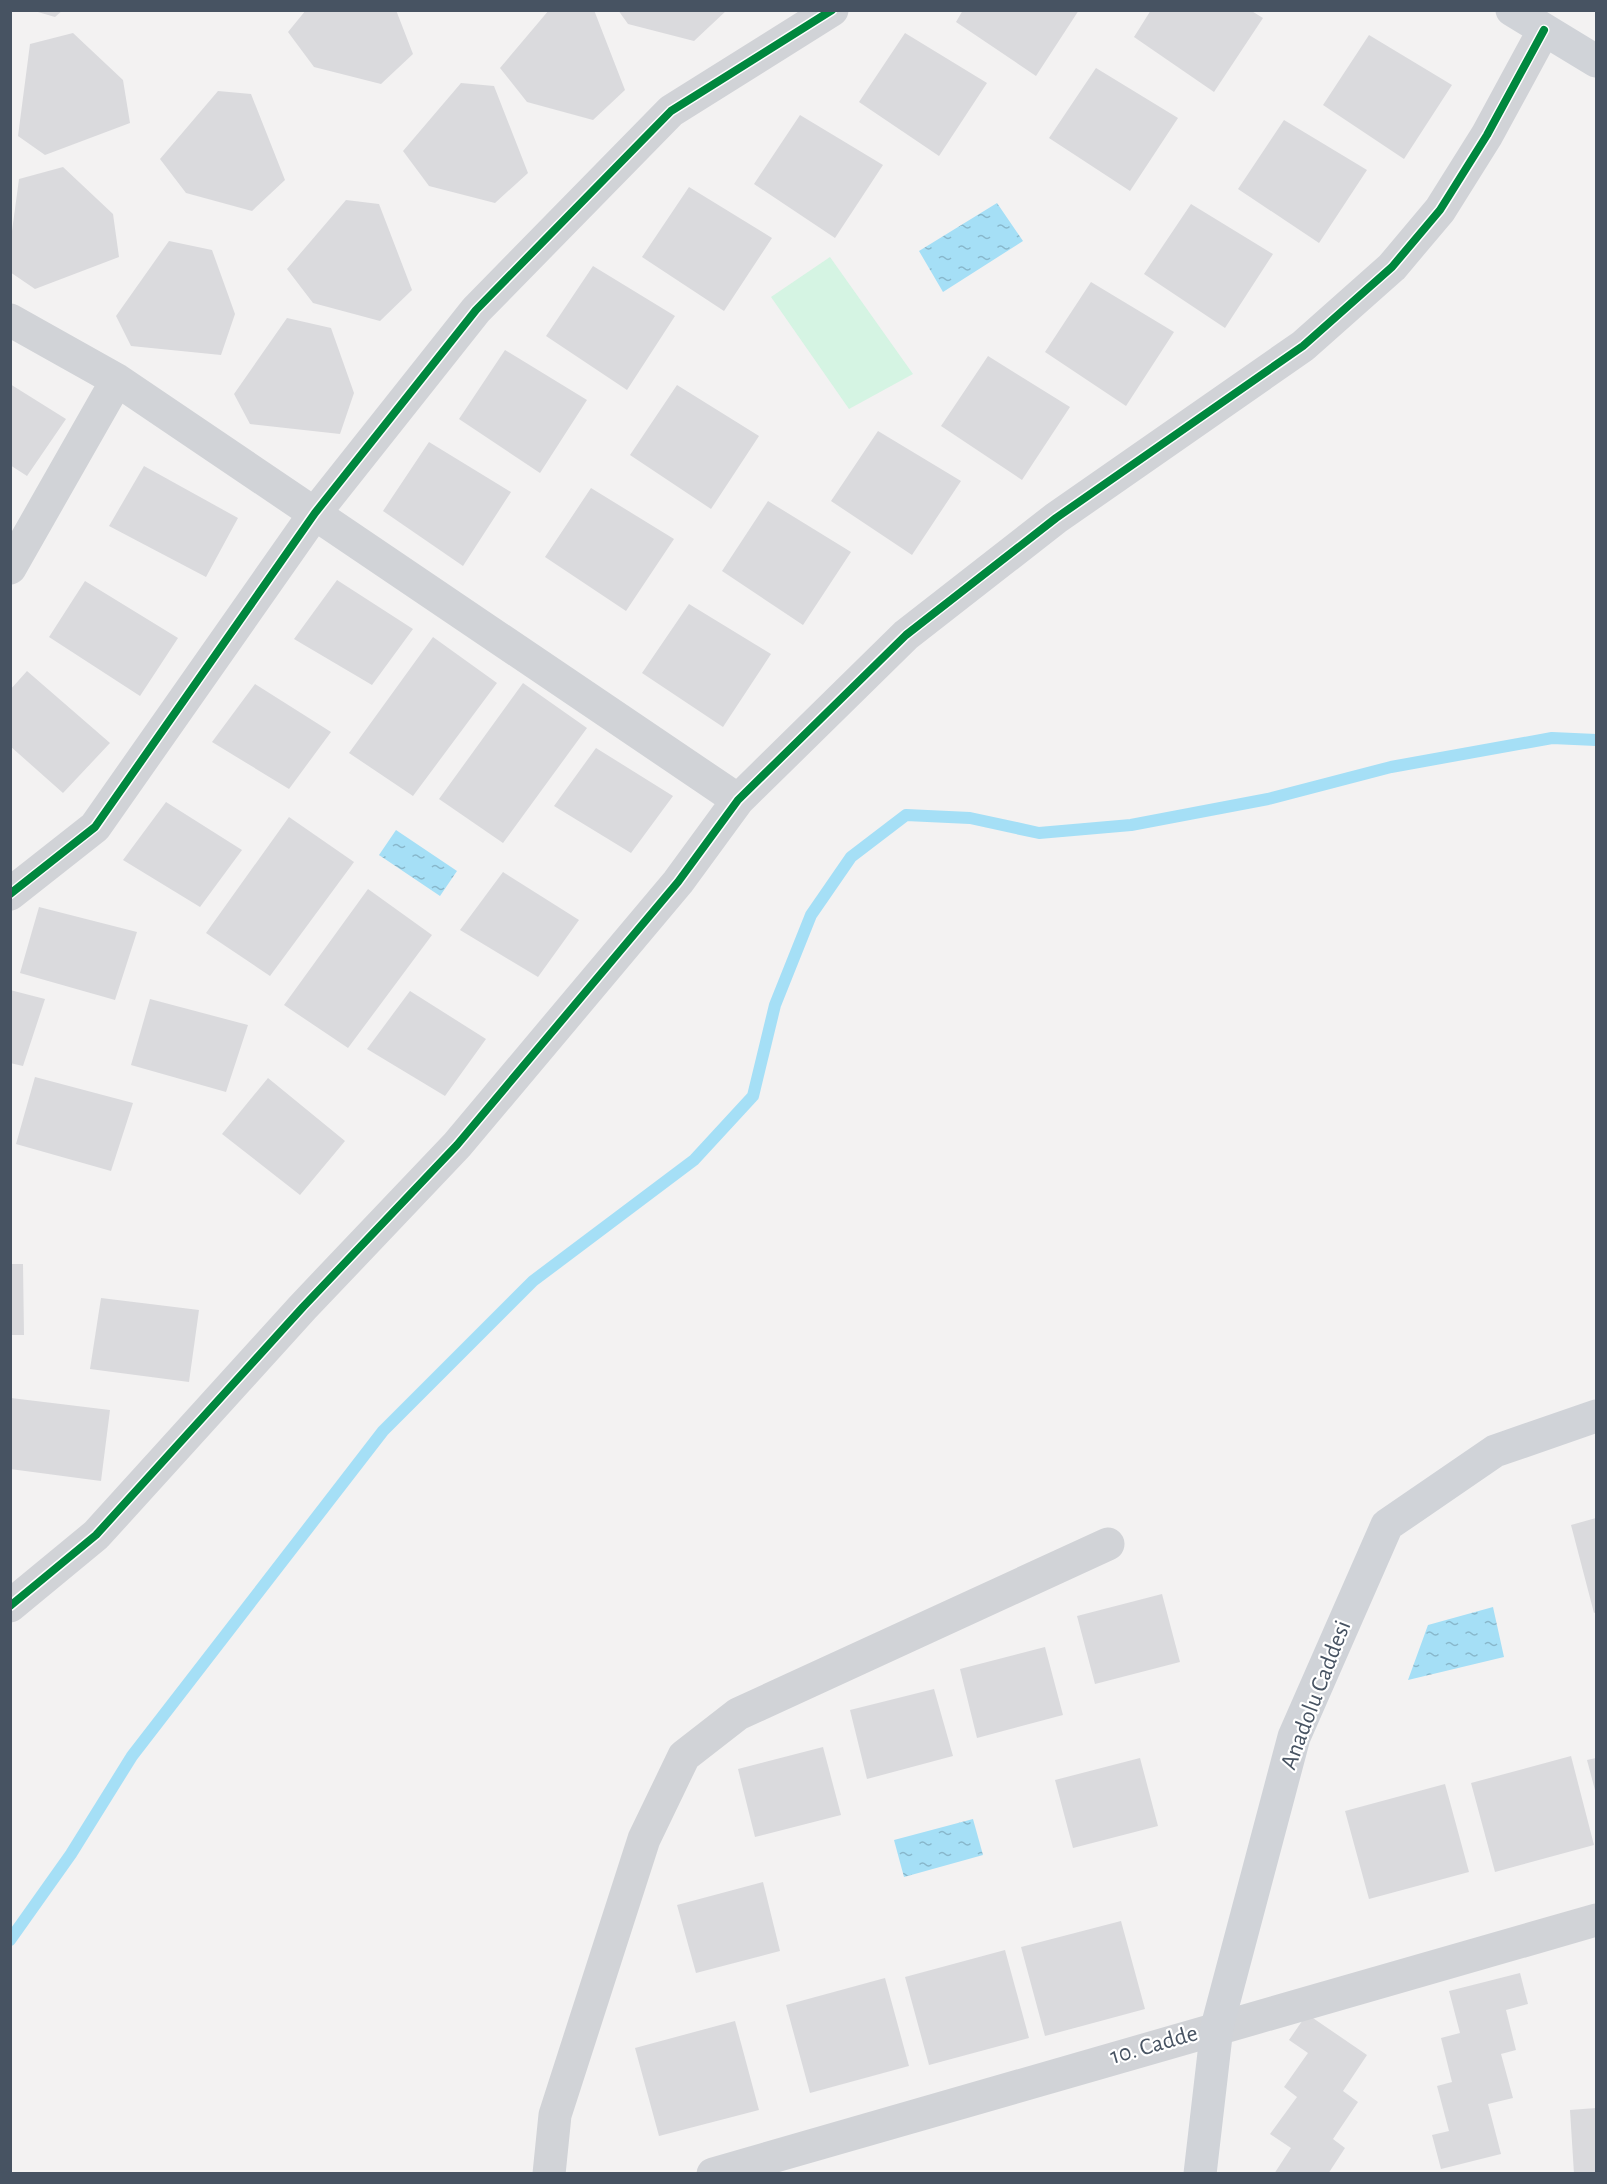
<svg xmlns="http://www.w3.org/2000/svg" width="1607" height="2184" viewBox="0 0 1607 2184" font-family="'Alegreya Sans',sans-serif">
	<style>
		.garden { fill: #d5f4e3 }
		.water { fill: url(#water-ripples) }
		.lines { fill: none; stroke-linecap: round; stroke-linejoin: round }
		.stream { stroke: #a5dff6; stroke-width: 12 }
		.building { fill: #dadadd }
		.street { stroke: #d1d3d7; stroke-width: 33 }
		.secondary { stroke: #d0d3d8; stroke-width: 33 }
		.cycleway-casing { stroke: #fff; stroke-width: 11 }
		.cycleway { stroke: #00873e; stroke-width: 8 }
		.labels { text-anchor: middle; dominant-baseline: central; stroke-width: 4.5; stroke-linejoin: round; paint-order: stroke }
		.street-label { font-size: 24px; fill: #475362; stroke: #fff }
	</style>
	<defs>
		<pattern id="water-ripples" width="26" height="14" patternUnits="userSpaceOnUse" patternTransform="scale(1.5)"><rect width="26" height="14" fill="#a5dff6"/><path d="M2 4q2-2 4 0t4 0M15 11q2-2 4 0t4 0" fill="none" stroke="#88b7cb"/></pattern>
	</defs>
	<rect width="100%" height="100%" fill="#f3f2f2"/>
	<path class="garden" d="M830 257 913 374 849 409 771 297Z"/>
	<path class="water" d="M997 203 1023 241 943 292 919 251Z
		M396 830 457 871 440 896 379 855Z
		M1493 1607 1504 1657 1408 1680 1428 1625Z
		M973 1819 983 1855 904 1877 894 1840Z"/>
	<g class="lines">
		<path class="stream" d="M10 1940 71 1854 132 1756 383 1431 533 1281 694 1160 753 1096 775 1005 811 915 851 857 906 815 970 818 1039 833 1131 825 1268 799 1391 767 1552 738 1596 740"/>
	</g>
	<path class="building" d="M31 10H63L55 17Z
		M306 10H396L413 54 381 84 314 67 288 32Z
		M549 10H594L625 90 593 120 527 102 500 68Z
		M618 10H727L694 41 628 24Z
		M963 10H1079L1036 76 956 22Z
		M1151 10H1250L1263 18 1214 92 1134 37Z
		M73 33 123 80 130 123 45 155 18 136 30 44Z
		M905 33 987 83 939 156 859 102Z
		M1369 35 1452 85 1404 159 1323 105Z
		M1096 68 1178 118 1130 191 1049 138Z
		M461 83 494 86 528 173 495 203 429 186 403 151Z
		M218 91 251 94 285 180 252 211 186 193 160 159Z
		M800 115 883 165 835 238 754 184Z
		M1284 120 1367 170 1319 243 1238 189Z
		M63 167 113 214 119 257 35 289 10 272V246L19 179Z
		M689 187 772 238 724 311 642 257Z
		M346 200 379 204 412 290 380 321 313 303 287 269Z
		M1191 204 1273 254 1225 328 1144 274Z
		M169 241 212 250 235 314 221 355 131 346 116 316Z
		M593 266 675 316 627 390 546 336Z
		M1091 282 1174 332 1126 406 1045 352Z
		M287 318 331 328 354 393 340 434 250 424 234 394Z
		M505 350 587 400 540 473 459 419Z
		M988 356 1070 407 1022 480 941 426Z
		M10 384 66 419 27 476 10 465Z
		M677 385 759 436 711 509 630 455Z
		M878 431 961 481 912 555 831 501Z
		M429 442 511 492 463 566 383 511Z
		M144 466 238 518 206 577 109 526Z
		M591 488 674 539 626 611 545 557Z
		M768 501 851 552 803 625 722 571Z
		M337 580 413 629 372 685 294 639Z
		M85 581 178 638 140 696 49 637Z
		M689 604 771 654 723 727 642 673Z
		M433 637 497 683 413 796 349 753Z
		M27 671 110 743 63 793 10 746V690Z
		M523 683 587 728 503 843 439 799Z
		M255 684 331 732 289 789 212 742Z
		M596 748 673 796 631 853 554 806Z
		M166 802 242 850 200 907 123 860Z
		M289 817 354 862 270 976 206 933Z
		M503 872 579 920 538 977 460 930Z
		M368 889 432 935 348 1048 284 1005Z
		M39 907 137 932 115 1000 20 973Z
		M10 990 45 999 23 1066 10 1063Z
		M410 991 486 1039 445 1096 367 1049Z
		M150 999 248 1025 226 1092 131 1065Z
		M35 1077 133 1103 111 1171 16 1144Z
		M268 1078 345 1141 300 1195 222 1134Z
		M10 1264H23L24 1335H10Z
		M101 1298 199 1310 189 1382 90 1369Z
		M11 1398 110 1410 101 1481 10 1469Z
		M1596 1518V1612L1594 1613 1571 1525Z
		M1162 1594 1180 1662 1095 1684 1077 1616Z
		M1045 1647 1063 1715 977 1738 960 1669Z
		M934 1689 953 1756 867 1779 850 1710Z
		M823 1747 841 1815 755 1837 738 1769Z
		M1571 1756 1594 1845 1495 1872 1471 1783Z
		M1140 1758 1158 1826 1073 1848 1055 1780Z
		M1596 1758V1794L1587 1760Z
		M1445 1784 1469 1872 1369 1899 1345 1811Z
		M763 1882 780 1951 696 1973 677 1905Z
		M1121 1921 1145 2009 1045 2036 1021 1947Z
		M1005 1950 1029 2038 929 2065 905 1977Z
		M1520 1973 1528 2004 1506 2010 1516 2050 1501 2054 1513 2098 1488 2104 1501 2154 1441 2169 1432 2135 1449 2131 1437 2086 1452 2082 1441 2038 1460 2033 1449 1991Z
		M885 1978 909 2066 810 2093 786 2005Z
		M1307 2014 1367 2055 1343 2091 1358 2102 1333 2139 1345 2148 1328 2174H1274L1291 2148 1270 2134 1297 2097 1284 2087 1308 2053 1289 2040Z
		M735 2021 759 2110 659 2136 635 2048Z
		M1596 2108V2174H1574L1570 2110Z"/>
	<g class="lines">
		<path class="street" d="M10 320 117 380 738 800
			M10 568 117 380
			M10 894 95 827 315 513 476 310 671 111 832 10
			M10 1606 96 1535 303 1307 457 1145 678 882 738 800 906 635 1056 518 1303 346 1392 267 1440 210 1487 135 1544 30
			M549 2174 555 2115 644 1839 684 1756 738 1714 1108 1544
			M713 2174 1596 1920"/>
		<path class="secondary" d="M1512 10 1596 61
			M1200 2174 1217 2027 1294 1737 1387 1525 1495 1451 1596 1416"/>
		<defs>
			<path id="cycleway" d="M10 894 95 827 315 513 476 310 671 111 832 10
				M10 1606 96 1535 303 1307 457 1145 678 882 738 800 906 635 1056 518 1303 346 1392 267 1440 210 1487 135 1544 30"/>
		</defs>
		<use href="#cycleway" class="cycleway-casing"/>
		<use href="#cycleway" class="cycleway"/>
	</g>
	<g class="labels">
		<g class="street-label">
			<text transform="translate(1316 1695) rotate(-69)">Anadolu Caddesi</text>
			<text transform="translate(1154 2045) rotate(-16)">10. Cadde</text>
		</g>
	</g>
	<rect width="1607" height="2184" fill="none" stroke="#475362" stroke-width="24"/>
</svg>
